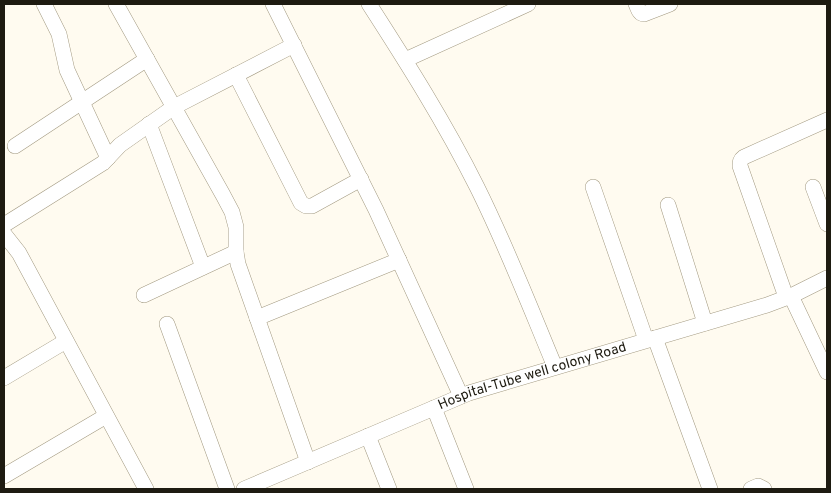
<svg xmlns="http://www.w3.org/2000/svg" width="831" height="493" viewBox="0 0 831 493" font-family="Overpass,sans-serif">
	<style>
		.lines { fill: none; stroke-linecap: round; stroke-linejoin: round }
		.street-casing { stroke: #a29980; stroke-width: 16 }
		.street { stroke: #fff; stroke-width: 15 }
		.labels { text-anchor: middle; dominant-baseline: central; stroke-width: 4.5; stroke-linejoin: round; paint-order: stroke }
		.street-label { font-size: 14px; fill: #1e1b11; stroke: #fffbf0 }
	</style>
	<rect width="100%" height="100%" fill="#fffbf0"/>
	<g class="lines">
		<defs>
			<g id="street">
				<path d="M44 4 59 34 67 70 108 158"/>
				<path d="M116 4 223 195 232 212 236 227V252L238 264 308 462"/>
				<path d="M273 4 376 210 461 396"/>
				<path d="M369 4C407 63 445 123 477 187 506 245 530 307 555 367"/>
				<path d="M636 4C638 8 639 14 644 14L670 4"/>
				<path d="M405 60 528 4"/>
				<path d="M236 75 301 203 306 206H312L361 179"/>
				<path d="M149 124 203 267"/>
				<path d="M15 146 147 59"/>
				<path d="M593 187 646 340"/>
				<path d="M813 187 827 224"/>
				<path d="M668 205 705 323"/>
				<path d="M4 225 103 163 120 145 174 107 294 45"/>
				<path d="M4 234 19 253 146 489"/>
				<path d="M144 295 236 252"/>
				<path d="M791 296 827 372"/>
				<path d="M786 297 740 166C740 162 740 160 744 157L827 120"/>
				<path d="M257 318 399 260"/>
				<path d="M167 324 227 489"/>
				<path d="M655 338 710 489"/>
				<path d="M4 378 66 341"/>
				<path d="M434 408 466 489"/>
				<path d="M368 436 389 489"/>
				<path d="M4 476 106 416"/>
				<path id="s1" d="M244 489 469 393 767 305 791 296 827 278"/>
				<path d="M751 489 758 486 764 489"/>
			</g>
		</defs>
		<use href="#street" class="street-casing"/>
		<use href="#street" class="street"/>
	</g>
	<g class="labels">
		<g class="street-label">
			<text stroke="none"><textPath href="#s1" startOffset="310">Hospital-Tube well colony Road</textPath></text>
		</g>
	</g>
	<rect width="831" height="493" fill="none" stroke="#1e1b11" stroke-width="10"/>
</svg>
